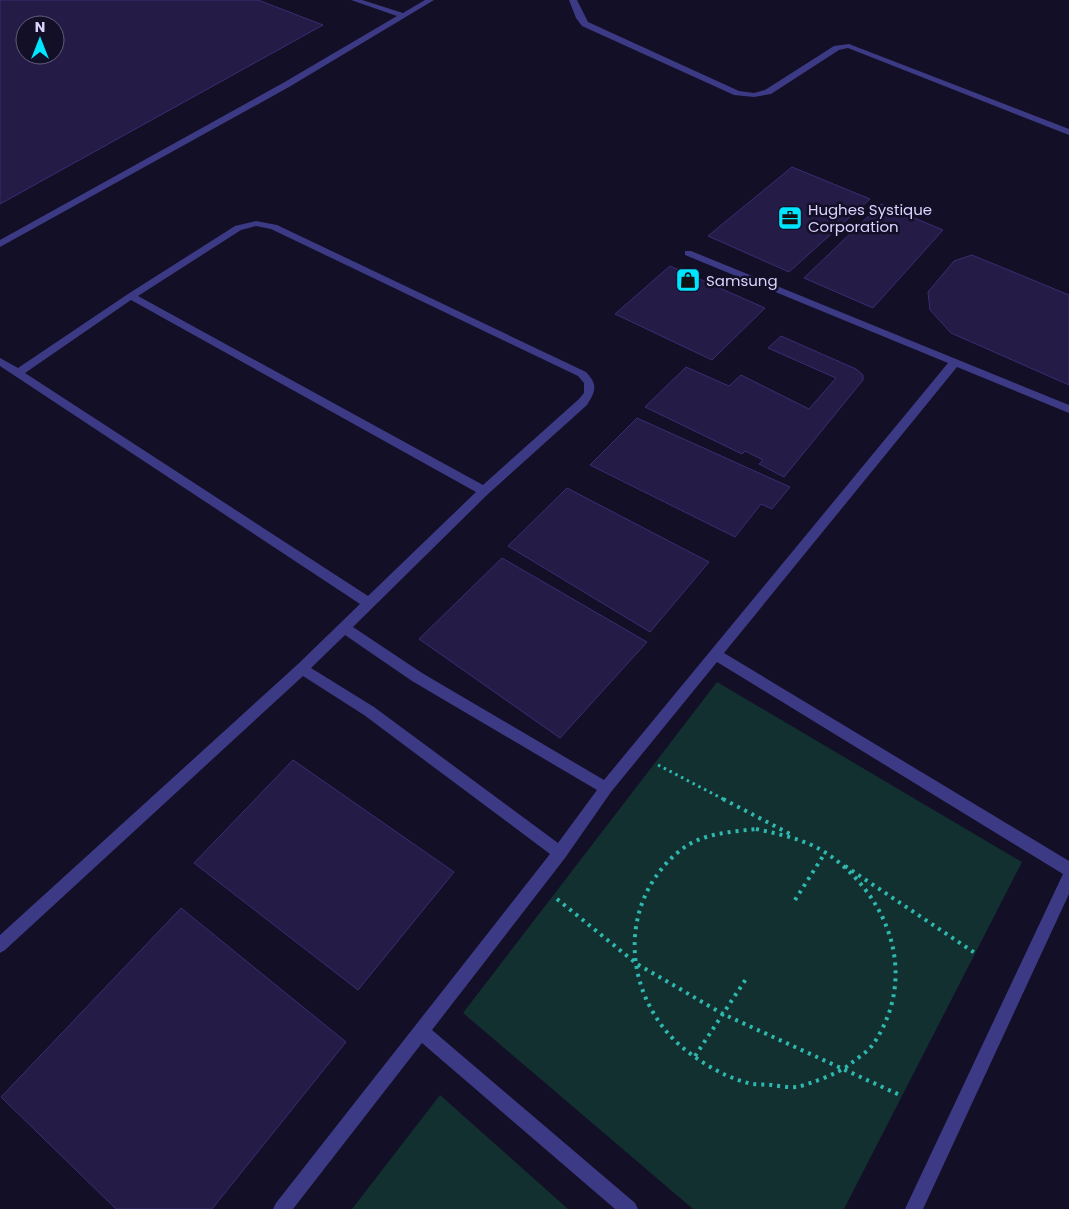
<svg xmlns="http://www.w3.org/2000/svg" width="1069" height="1209" viewBox="0 0 1069 1209" font-family="Poppins,sans-serif">
	<style>
		.green { fill: #12302f }
		.building { fill: #241b47; stroke: #3b2d73; fill-rule: evenodd }
		.lines { fill: none; stroke-linecap: round; stroke-linejoin: round }
		.path-far1 { stroke: #2fb8b0; stroke-width: 3; stroke-dasharray: 2.5 4; stroke-linecap: butt }
		.path { stroke: #2fb8b0; stroke-width: 4; stroke-dasharray: 3 5; stroke-linecap: butt }
		.minor { fill: #3d3a85; fill-rule: evenodd }
		.labels { text-anchor: middle; dominant-baseline: central; stroke-width: 5; stroke-linejoin: round; paint-order: stroke }
		.far-poi-label { font-size: 15px; fill: #d9d4ff; stroke: #130f26; text-anchor: start }
	</style>
	<rect width="100%" height="100%" fill="#130f26"/>
	<path class="green" d="M717 682 1022 862 844 1209H693L463 1013Z
		M440 1095 568 1209H352Z"/>
	<path class="building" d="M0 0H258L323 25 0 204ZM25 25H55V55H25Z
		M792 167 870 199 789 272 708 236Z
		M881 204 943 230 873 308 804 278Z
		M972 255 1069 295V385L951 333 930 310 928 292 954 261Z
		M670 266 765 308 712 360 615 314Z
		M781 336 856 369 863 375V380L784 477 759 464 763 460 745 451 742 454 645 407 686 367 729 386 741 375 809 409 836 378 768 348Z
		M637 418 790 487 772 509 761 504 735 537 590 465Z
		M567 488 709 562 650 632 508 546Z
		M502 558 647 642 560 738 419 639Z
		M293 760 454 872 358 990 194 863Z
		M181 908 346 1042 212 1209H116L1 1097Z"/>
	<g class="lines">
		<path class="path-far1" d="M658 765 725 800"/>
		<path class="path" d="M723 799 792 835
			M756 829C783 835 809 840 832 857 892 902 917 978 874 1043 868 1052 857 1058 849 1065 839 1073 810 1084 797 1087 789 1088 780 1086 772 1085 764 1084 755 1085 748 1083 720 1076 684 1053 666 1031 620 975 624 894 682 849 703 833 731 832 756 829Z
			M845 866 975 953
			M557 899 637 964 723 1014 902 1096
			M795 900 825 853
			M695 1056 748 976"/>
		<path class="minor" d="M351 0H362L403 13 425 0H434L289 87 0 247V240L283 83 397 16Z
			M569 0H577L588 22 739 91 754 93 765 90 834 46 849 44 1069 129V135L848 48 839 50 771 94 754 97 734 95 582 26 576 18Z
			M256 221 277 225 586 372C598 385 596 390 587 405L488 494 353 627 422 673 604 780 948 363 685 255V251H691L1069 405V413L957 367 724 653 1069 861V894L923 1209H905L1063 874 717 662 611 792 565 858 432 1030 635 1203 638 1209H615L422 1043 293 1209H273L276 1203 550 854 364 715 303 676 5 950 0 953V935L297 665 360 604 0 366V358L18 368 128 294 235 226ZM256 226 271 229 578 376 584 383V393L579 399 483 485 138 296 241 230ZM131 300 476 492 368 596 25 373ZM345 635 412 681 597 790 558 843 374 707 311 668Z"/>
	</g>
	<defs>
		<symbol id="office-square" viewBox="-11 -11 22 22"><rect x="-9" y="-9" width="18" height="18" rx="4" fill="#00e5ff" stroke="#130f26"/><path d="M-6-3h4V-5.5h4V-3h4V5H-6ZM-1-4.5V-3h2v-1.5ZM-6 0V1H6V0Z" fill="#111"/></symbol>
		<symbol id="shop-square" viewBox="-11 -11 22 22"><rect x="-9" y="-9" width="18" height="18" rx="4" fill="#00e5ff" stroke="#130f26"/><path d="M-5-2.5h2.3a2.7 3.5 0 0 1 5.4 0H5L5.5 6h-11ZM-1.5-2.5h3a1.5 2.3 0 0 0-3 0Z" fill="#111"/></symbol>
	</defs>
	<g fill-rule="evenodd">
		<use href="#office-square" x="776" y="204" width="28" height="28"/>
		<use href="#shop-square" x="674" y="266" width="28" height="28"/>
	</g>
	<g class="labels">
		<g class="far-poi-label">
			<text x="808" y="209">Hughes Systique<tspan x="808" dy="17">Corporation</tspan></text>
			<text x="706" y="280">Samsung</text>
		</g>
	</g>
	<g transform="translate(40 40)"><circle r="24" fill="#130f26" stroke="#625e7d"/>
	<path d="M0-4L9 19L0 12L-9 19Z" fill="#00e5ff"/>
	<text y="-8" font-size="14" font-weight="bold" text-anchor="middle" fill="#d9d4ff">N</text>
	</g>
</svg>
